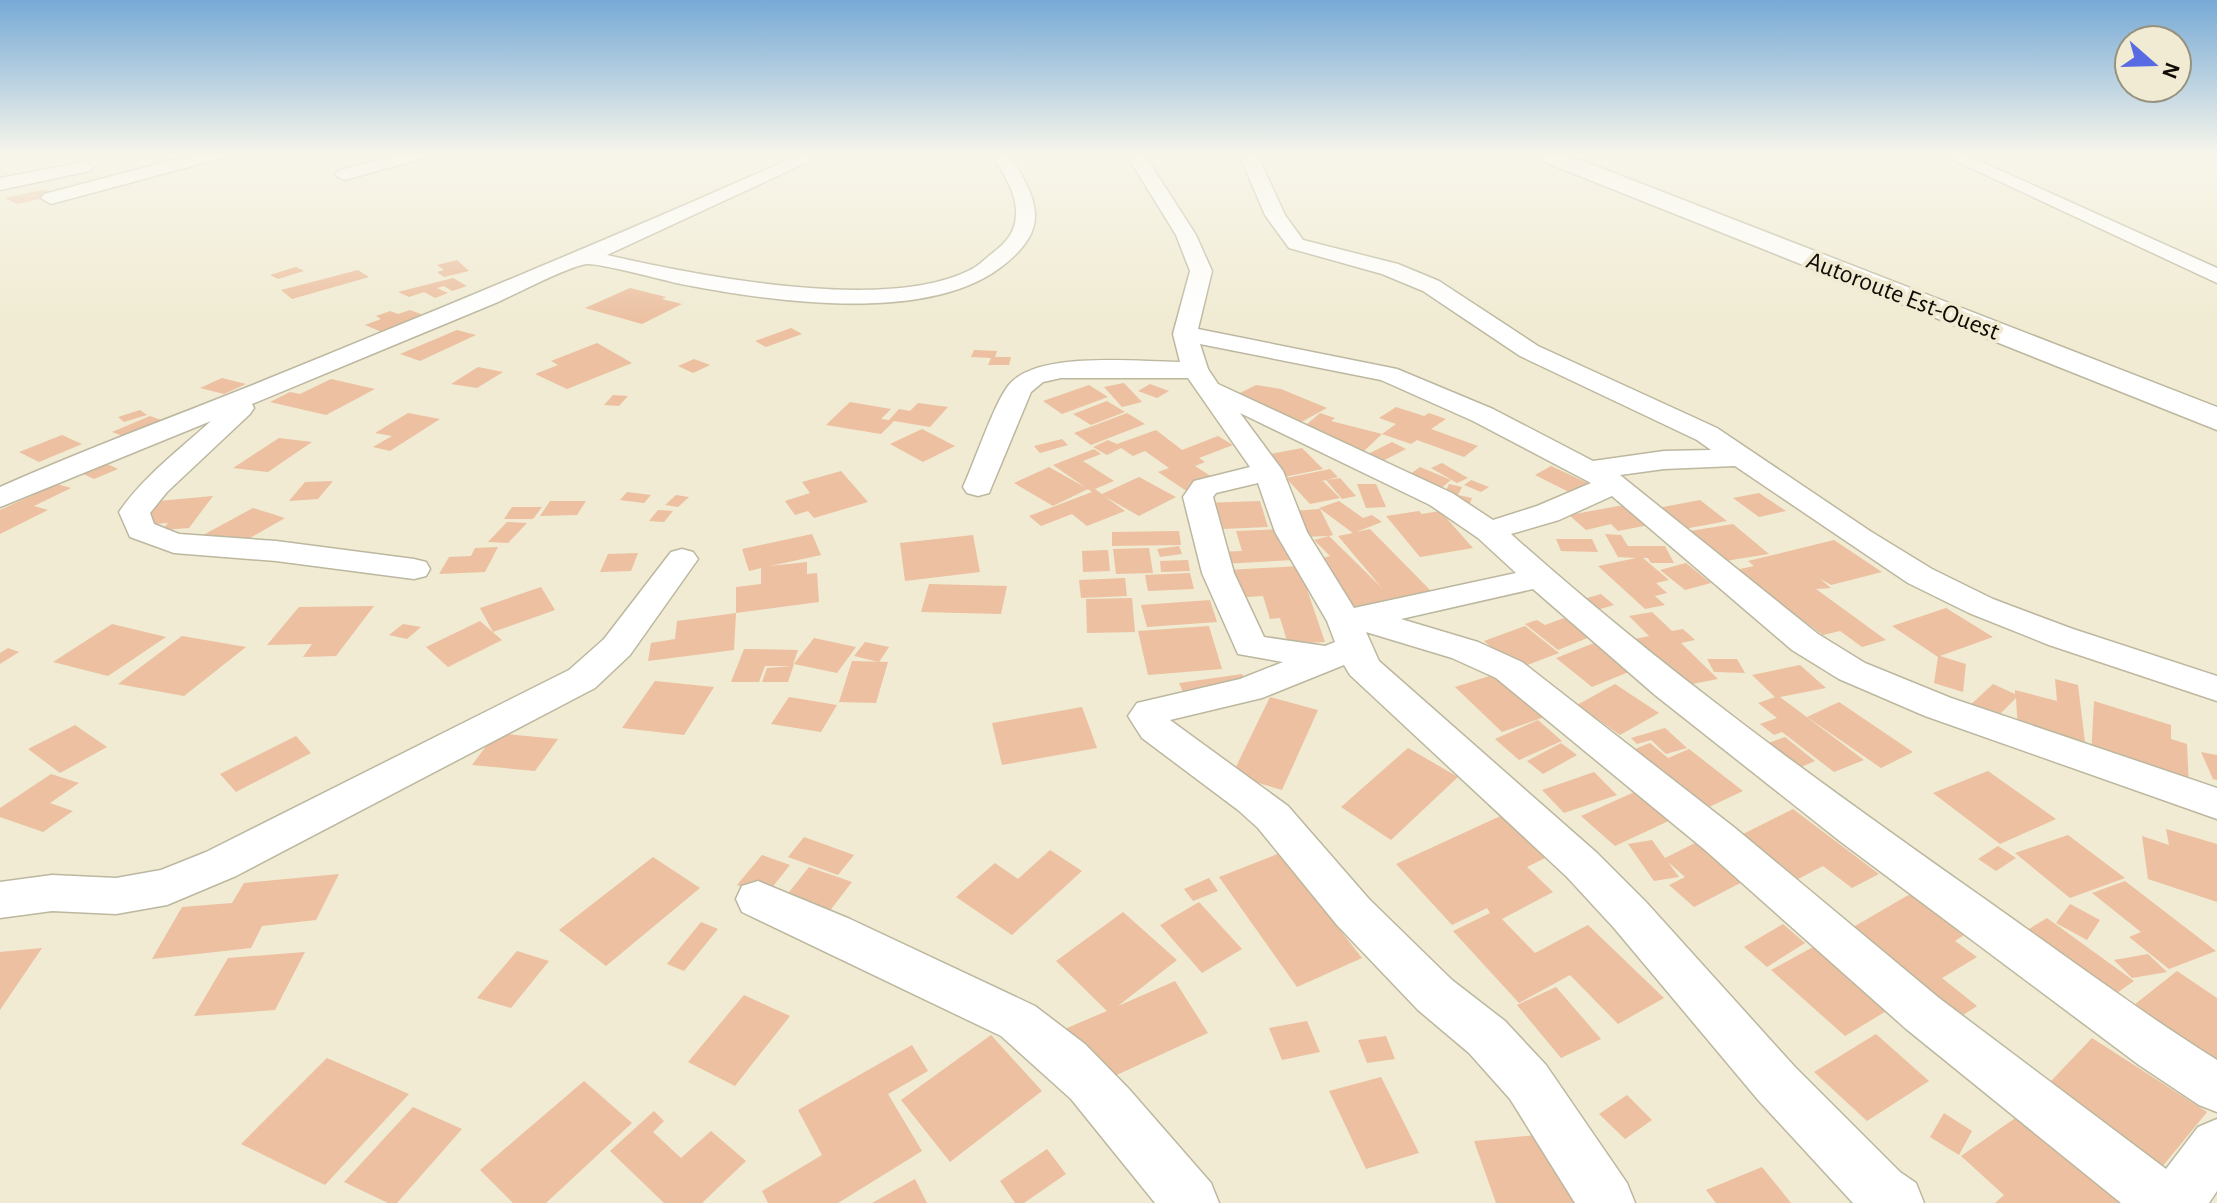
<svg xmlns="http://www.w3.org/2000/svg" width="2217" height="1203" viewBox="0 0 2217 1203" font-family="'Alegreya Sans',sans-serif">
	<style>
		.building { fill: #ecc0a1 }
		.lines { fill: none; stroke-linecap: round; stroke-linejoin: round }
		.street-casing { stroke: #bcb79f; stroke-width: 3 }
		.highway-casing { stroke: #bcb79f; stroke-width: 3 }
		.street { fill: #fff; fill-rule: evenodd }
		.highway { fill: #fff; fill-rule: evenodd }
		.labels { text-anchor: middle; dominant-baseline: central; stroke-width: 8; stroke-linejoin: round; paint-order: stroke }
		.far-street-label { font-size: 26px; fill: #0f0d05; stroke: #f0ebd2 }
	</style>
	<rect width="100%" height="100%" fill="#f0ebd2"/>
	<path class="building" d="M46 189 58 195 17 204 5 198Z
		M457 260 469 271 444 277 437 272 444 270 437 265Z
		M296 267 304 271 278 279 270 275Z
		M358 270 369 277 292 299 281 290Z
		M453 278 467 286 452 291 444 286 437 288 448 293 435 298 424 292 409 297 398 292Z
		M630 288 666 297 662 299 682 304 642 324 585 308Z
		M410 310 437 320 394 337 365 325 381 319 376 316 390 311 398 314Z
		M791 328 802 334 766 347 755 341Z
		M457 330 476 335 420 361 400 354Z
		M597 343 632 363 567 389 535 374 558 365 551 361Z
		M974 350 997 351 995 357H1011L1009 365H988L991 358 971 357Z
		M694 359 710 365 693 373 678 366Z
		M478 367 503 372 477 388 451 384Z
		M222 378 246 384 224 394 200 388Z
		M331 379 375 389 326 415 270 402 290 392 300 394Z
		M1124 383 1142 402 1122 407 1104 387Z
		M1150 384 1169 391 1157 398 1138 391Z
		M1089 385 1108 397 1062 414 1043 401Z
		M1256 385 1281 389 1327 408 1283 432 1236 395Z
		M613 395 628 396 619 406 604 405Z
		M1107 401 1125 412 1091 425 1073 414Z
		M850 402 891 409 881 419 889 420 899 409 910 411 918 403 948 407 930 427 894 421 881 434 826 425Z
		M1396 407 1424 416 1429 413 1446 419 1431 429 1478 446 1464 457 1417 440 1411 444 1382 434 1396 424 1379 418Z
		M140 410 147 415 124 422 118 417Z
		M408 413 440 419 390 451 373 447 392 436 375 433Z
		M1127 413 1145 424 1091 445 1074 433Z
		M1320 413 1335 418 1331 421 1382 434 1363 452 1298 432Z
		M150 416 161 420 123 436 112 432Z
		M922 429 955 446 923 462 890 444Z
		M1156 430 1182 450 1218 436 1233 445 1199 458 1205 462 1195 466 1220 482 1191 494 1158 472 1169 468 1145 451 1133 456 1121 448 1107 455 1093 447 1108 440 1117 444Z
		M62 435 82 444 39 462 19 452Z
		M279 438 312 442 268 472 233 468Z
		M1062 439 1068 445 1040 453 1034 446Z
		M1392 442 1406 449 1367 469 1352 462Z
		M1302 448 1323 469 1284 477 1264 455Z
		M1094 449 1101 454 1083 461 1114 481 1095 489 1102 494 1139 477 1176 497 1139 516 1104 496 1125 511 1087 526 1072 514 1041 526 1029 516 1092 492 1053 465Z
		M105 463 118 469 94 479 81 473Z
		M1442 463 1468 478 1457 483 1431 468Z
		M1551 466 1594 486 1577 496 1535 475Z
		M1049 467 1088 489 1053 506 1014 483Z
		M1420 467 1451 480 1435 493 1395 485Z
		M1330 469 1338 477 1318 482 1323 481 1340 498 1310 504 1286 478Z
		M841 471 868 502 814 518 808 511 795 515 785 501 810 493 802 482Z
		M1340 478 1356 496 1342 499 1326 480Z
		M1471 480 1489 487 1481 492 1464 485Z
		M333 481 318 499 289 501 305 482Z
		M57 484 71 488 34 506 48 510 0 534V510Z
		M1357 484H1376L1386 507 1366 508Z
		M1449 484 1462 487 1458 495 1472 498 1469 506 1442 500Z
		M627 492 651 495 644 503 620 500Z
		M1759 493 1786 511 1759 517 1733 498Z
		M676 495 689 497 678 507 665 505Z
		M213 496 189 528 162 530 168 523 143 525 152 514 135 516 147 502Z
		M1700 500 1727 521 1684 529 1658 508Z
		M550 501H586L577 515 540 516Z
		M1260 501 1268 527 1222 529 1218 513H1206L1203 503Z
		M1339 501 1363 518 1372 515 1382 522 1356 532 1370 529 1434 594 1356 611 1322 576 1333 573 1320 559 1330 556 1314 540 1329 536 1303 537 1292 511 1320 509 1333 535 1329 536 1382 588 1338 536 1353 533 1319 508Z
		M1624 505 1649 525 1618 531 1611 524 1586 530 1569 515Z
		M512 507H542L533 519H504Z
		M253 508 285 518 227 551 194 540Z
		M658 510 673 511 664 522 649 521Z
		M1419 511 1422 514 1440 511 1473 548 1420 557 1386 516Z
		M507 522 527 523 508 543 488 542Z
		M1733 524 1769 554 1719 562 1684 532Z
		M1281 529 1293 560 1221 564 1217 552 1242 551 1236 531Z
		M1179 531 1181 545 1112 546V532Z
		M812 534 821 555 770 566 807 562V574L817 573 819 602 736 613V587L761 584V568L749 571 742 549Z
		M1605 534 1621 535 1628 546H1665L1674 563H1651L1648 558H1643L1669 580 1656 583 1667 593 1655 596 1665 605 1645 609 1598 566 1636 558 1618 557Z
		M973 535 980 572 905 581 900 543Z
		M1556 539H1592L1598 552 1561 551Z
		M1834 540 1882 572 1831 585 1819 578 1831 588 1816 589 1886 640 1862 647 1840 631 1823 635 1770 596 1759 598 1726 572 1754 566 1748 561Z
		M1179 546 1182 554 1160 557 1157 549Z
		M498 547 485 572 439 574 449 557 471 556 475 548Z
		M1149 548 1153 573 1116 574 1113 549Z
		M1108 550 1110 571 1083 572 1082 551Z
		M638 553 631 571 600 572 608 554Z
		M1188 560 1190 571 1161 572 1160 561Z
		M1686 563 1711 583 1685 590 1660 570Z
		M1299 566 1325 642 1288 644 1280 618 1270 619 1263 596 1217 599 1210 571Z
		M1190 573 1194 589 1148 591 1145 575Z
		M1125 578 1127 596 1081 598 1079 580Z
		M929 584 1007 586 1001 614 921 612Z
		M541 587 555 610 493 632 480 608Z
		M1601 594 1614 605 1590 612 1577 601Z
		M1132 598 1135 632 1087 633 1086 599Z
		M1210 600 1217 622 1147 627 1141 605Z
		M374 606 336 656 303 657 312 644 267 645 299 607Z
		M1946 608 1993 637 1940 656 1966 664 1963 692 1934 683 1938 657 1892 626Z
		M1652 612 1672 631 1683 629 1695 640 1681 643 1718 679 1682 686 1635 639 1649 636 1629 616Z
		M736 613 734 650 648 661 651 643 675 639 677 621Z
		M1564 618 1590 637 1558 650 1525 624 1537 620 1545 625Z
		M480 621 502 640 448 667 426 647Z
		M112 624 166 637 108 676 53 662Z
		M403 624 421 627 407 639 389 635Z
		M1209 626 1222 669 1148 675 1138 631Z
		M1525 626 1559 653 1517 669 1484 641Z
		M182 636 246 647 184 696 118 684Z
		M814 638 856 647 837 673 794 664 788 682H762L767 668 792 666H765L759 682H731L744 649 798 650 793 665Z
		M1599 641 1636 669 1592 687 1556 658Z
		M865 642 889 647 879 662 854 656Z
		M8 648 19 652 0 664V653Z
		M1707 659H1737L1745 673 1714 672Z
		M852 661 888 662 876 703 839 702Z
		M1800 665 1826 688 1780 697 1864 760 1834 772 1782 732 1774 735 1760 724 1777 718 1758 703 1775 697 1752 675Z
		M1502 672 1550 715 1502 732 1455 687Z
		M1242 674 1250 691 1187 701 1179 683Z
		M2055 679 2078 685 2086 750 2018 731 2016 698 1993 721 1967 708 1993 684 2015 694V690L2057 701Z
		M655 681 714 687 684 735 622 728Z
		M1615 684 1659 713 1620 735 1577 705Z
		M789 697 837 705 821 732 771 724Z
		M1270 697 1318 710 1282 790 1232 775Z
		M2094 701 2171 725V739L2187 744 2189 790 2091 757Z
		M1839 702 1913 752 1881 768 1807 717Z
		M1082 707 1097 748 1002 765 992 723Z
		M1538 720 1562 741 1519 760 1495 739Z
		M75 725 107 747 60 773 28 749Z
		M1665 728 1687 748 1666 754 1651 740 1637 744 1631 738Z
		M496 733 558 739 535 771 472 765Z
		M296 736 311 753 236 792 220 774Z
		M1785 737 1815 761 1799 768 1758 747Z
		M1561 743 1577 755 1543 774 1527 761Z
		M1650 743 1668 758 1689 749 1743 791 1707 808 1635 749Z
		M1408 748 1458 777 1391 840 1341 807Z
		M2201 752 2217 755V780L2213 779Z
		M1988 771 2056 819 2000 844 1933 793Z
		M1594 772 1617 795 1564 813 1542 790Z
		M51 774 79 783 50 803 73 811 43 832 0 817V808Z
		M1641 789 1675 818 1615 846 1581 816Z
		M1793 809 1879 874 1852 888 1823 866 1798 879 1743 834Z
		M1507 813 1551 855 1527 867 1553 892 1502 919 1535 953 1588 925 1664 998 1618 1024 1570 975 1519 1003 1453 931 1490 913 1487 908 1452 925 1396 864Z
		M2166 829 2217 844V902L2148 879 2142 836 2169 845Z
		M2068 835 2125 878 2070 898 2015 853Z
		M804 837 854 855 838 875 788 857Z
		M1705 838 1752 877 1694 907 1669 885 1685 877 1668 862 1679 877 1654 881 1628 844 1652 840 1665 858Z
		M1998 846 2016 858 1996 871 1978 859Z
		M1050 850 1082 871 1012 935 956 897 995 863 1018 879Z
		M1280 853 1362 958 1297 987 1219 877Z
		M762 855 790 865 766 895 737 885Z
		M653 857 700 888 606 966 559 930Z
		M809 867 852 882 825 917 782 901Z
		M339 874 316 920 262 926 251 948 152 959 182 907 232 903 244 883Z
		M1209 878 1218 891 1193 901 1184 889Z
		M2125 881 2216 951 2169 969 2129 937 2141 932 2092 893Z
		M1917 890 1970 931 1955 941 1977 957 1942 978 1977 1006 1952 1022 1843 933Z
		M1199 902 1242 949 1202 973 1160 925Z
		M2070 904 2100 920 2087 940 2056 923Z
		M1123 912 1177 960 1118 1006 1175 981 1208 1033 1097 1084 1067 1028 1107 1011 1056 961Z
		M2047 918 2134 981 2107 1000 2019 935Z
		M701 922 718 929 684 971 667 964Z
		M1783 924 1805 943 1767 967 1744 947Z
		M1833 936 1908 998 1845 1036 1771 970Z
		M42 948 0 1010V952Z
		M517 951 549 961 511 1008 477 998Z
		M305 952 275 1010 194 1016 228 958Z
		M2148 954 2167 972 2132 978 2114 960Z
		M2177 971 2217 998V1070L2120 1016Z
		M1556 987 1601 1039 1561 1058 1517 1005Z
		M744 995 790 1016 735 1086 688 1062Z
		M1307 1021 1320 1052 1282 1060 1269 1028Z
		M1876 1034 1929 1081 1867 1121 1814 1072Z
		M991 1035 1042 1091 950 1162 901 1100Z
		M1386 1036 1395 1059 1367 1063 1358 1040Z
		M2092 1038 2207 1112 2149 1183 2034 1099Z
		M912 1045 928 1071 888 1094 922 1151 838 1203H768L762 1191 822 1155 798 1110Z
		M327 1058 409 1094 325 1185 241 1144Z
		M1381 1077 1419 1153 1366 1169 1329 1091Z
		M584 1081 632 1123 546 1203H513L480 1170Z
		M1627 1095 1652 1120 1625 1139 1599 1114Z
		M413 1107 462 1129 397 1203H388L344 1182Z
		M2031 1107 2131 1203H1995L2004 1195 1961 1156Z
		M654 1111 664 1121 653 1132 681 1158 711 1131 746 1161 702 1203H664L610 1151Z
		M1944 1113 1972 1131 1959 1155 1930 1137Z
		M1568 1132 1598 1203H1496L1474 1141Z
		M1047 1149 1066 1174 1024 1203H1015L1000 1181Z
		M1762 1167 1791 1203H1716L1706 1190Z
		M915 1179 927 1203H872Z"/>
	<g class="lines">
		<defs>
			<path id="street" d="M196 154H225L222 158 51 204 41 198 44 194Z
				M399 154H428L425 158 344 180 335 175 338 171Z
				M801 154H825L607 255C699 276 885 313 970 270 977 267 984 260 990 255 1006 243 1017 232 1016 210 1015 189 1002 172 992 154H1010C1035 199 1053 225 1005 264 930 326 766 301 676 283 660 279 599 263 587 264 569 266 518 293 498 302 416 336 334 370 252 404L254 408 250 414 167 492 150 513 154 524 179 534 276 541 414 559 426 562 430 569 426 576 414 579 276 561 174 553 130 537 119 512C143 477 179 450 211 421L0 507V487C87 448 176 416 265 380 445 307 624 233 801 154Z
				M1126 154H1144L1196 235 1212 271 1198 329 1397 369 1493 409 1593 461 1664 451 1711 450 1697 440 1520 356 1423 291 1382 274 1289 248 1265 215 1239 154H1257L1285 215 1303 240 1398 264 1439 281 1538 346 1717 428 1870 531 1932 569 1993 599 2073 629 2217 676V701L2049 645 1969 613 1908 583 1735 466 1664 469 1620 475 1818 634 1865 663 1951 698 2217 788V819L1925 716 1839 679 1792 650 1612 496 1559 520 1511 534C1659 667 1820 783 1982 897 2060 952 2136 1009 2217 1060V1112L2199 1105 2139 1065 1841 842 1655 695 1533 589 1401 619 1478 642 1522 662 1735 828 1939 998 2166 1169 2198 1127 2217 1119V1191L2209 1203H2121L1905 1028 1705 850 1496 678 1452 658 1366 632 1379 661 1597 853 1646 902 1795 1067 1900 1172 1916 1183 1924 1203H1853L1759 1101 1614 928 1567 877 1350 675 1344 665 1262 698 1170 720 1288 806 1369 899 1452 980 1505 1021 1546 1065 1627 1183 1635 1203H1575L1510 1099 1469 1053 1418 1010 1337 925 1258 828 1238 810 1142 738 1128 716 1137 703 1240 679 1283 662 1238 654 1202 573 1183 497 1194 481 1250 467 1188 378H1061L1043 382 1031 392 989 493 978 496 967 493 963 487C975 461 993 406 1008 386 1035 350 1138 362 1180 362L1173 334 1190 271 1176 235ZM1200 344 1381 380 1473 421 1591 483 1537 506 1493 520 1452 493 1218 384 1208 369ZM1240 413 1430 505 1478 538 1516 573 1354 608 1307 532 1283 471ZM1258 483 1275 532 1327 621 1335 642 1325 646 1264 637 1234 573 1213 497 1216 493Z
				M1941 154H1964L2217 268V283Z
				M84 162 93 167 90 171 0 190V178Z
				M682 549 693 552 698 559 630 655 595 688 236 876 167 905 116 914 52 911 0 918V882L52 875 116 878 161 870 206 852 569 670 604 639 671 552Z
				M758 881 850 919 1035 1006 1085 1044 1129 1089 1211 1183 1219 1203H1155L1071 1099 1001 1036 742 912 736 899 742 886Z"/>
			<path id="highway" d="M1534 154H1565L2217 407V430L1537 159Z"/>
		</defs>
		<use href="#street" class="street-casing"/>
		<use href="#highway" class="highway-casing"/>
		<use href="#street" class="street"/>
		<use href="#highway" class="highway"/>
	</g>
	<linearGradient id="sky" x2="0" y2="1"><stop stop-color="#77aad6"/><stop offset="0.48" stop-color="#f8f6eb"/><stop offset="1" stop-color="#f8f6eb" stop-opacity="0"/></linearGradient>
	<rect width="2217" height="322" fill="url(#sky)"/>
	<g class="labels">
		<g class="far-street-label">
			<text transform="translate(1903 296) rotate(21)">Autoroute Est-Ouest</text>
		</g>
	</g>
	<g transform="translate(2153 64) rotate(110)"><circle r="38" fill="#f0ebd2" stroke="#969280" stroke-width="2"/>
	<path d="M0-6L14 30L0 20L-14 30Z" fill="#596be2"/>
	<text y="-12" font-size="22" font-weight="bold" text-anchor="middle" fill="#0f0d05">N</text>
	</g>
</svg>
